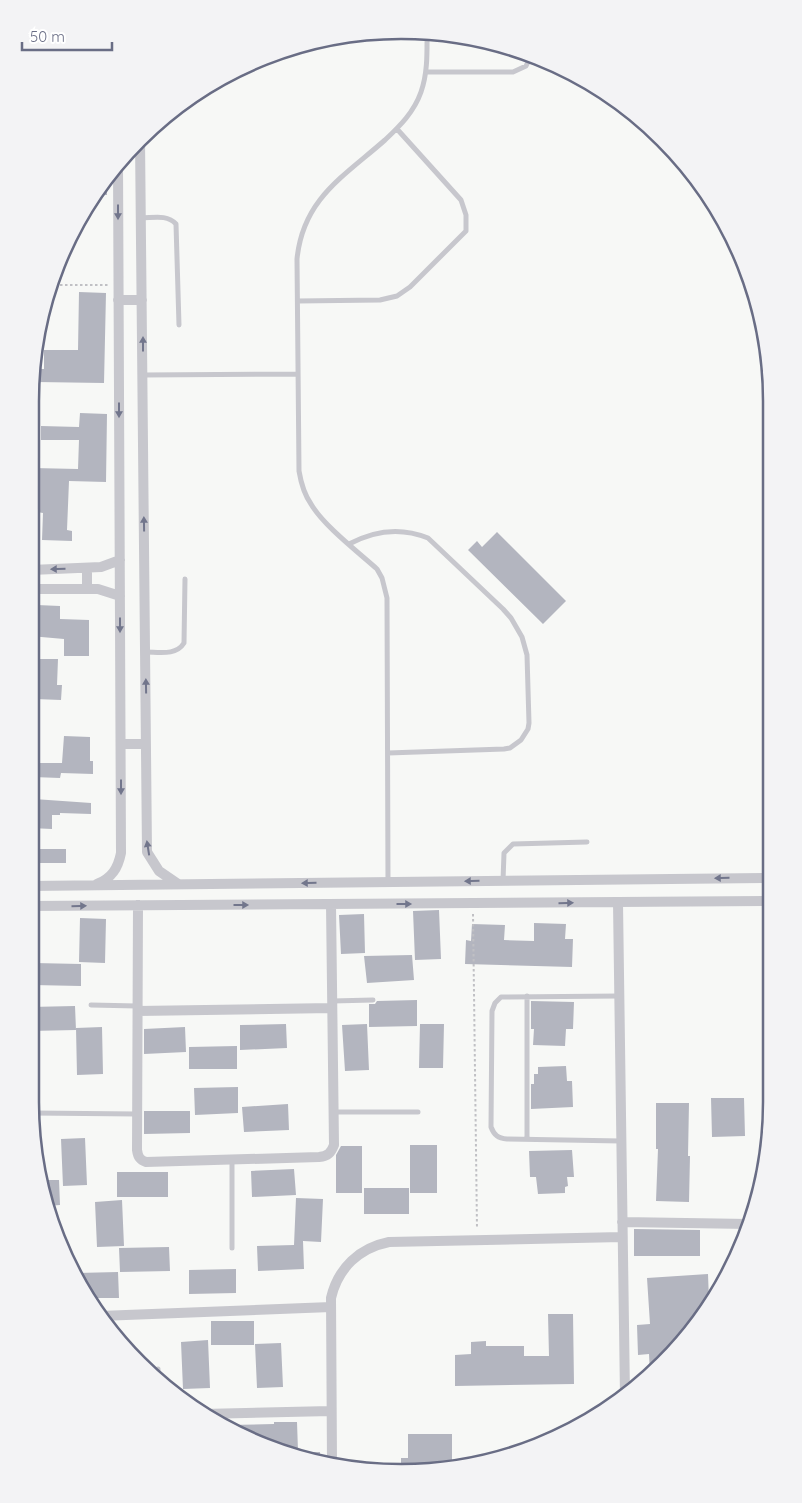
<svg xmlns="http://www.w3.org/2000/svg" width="802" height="1503" viewBox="0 0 802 1503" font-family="Quicksand,sans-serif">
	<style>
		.building { fill: #b3b5bf }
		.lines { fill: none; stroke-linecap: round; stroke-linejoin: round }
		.path { stroke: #c0c0c4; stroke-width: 2; stroke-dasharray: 2.5 2.5; stroke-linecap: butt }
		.lane { stroke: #c7c7cd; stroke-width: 5 }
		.street { stroke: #c7c7cd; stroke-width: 10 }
		.oneway { fill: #72768c }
		.rim { fill: none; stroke: #696d85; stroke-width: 2.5 }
	</style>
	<rect width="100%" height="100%" fill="#f7f8f6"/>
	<path class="building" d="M107 175V195H94L99 188Z
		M79 292 106 293 104 383 37 382 38 369H44V350H78Z
		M80 413 107 414 106 482 69 481 67 530 72 531V541L42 540 43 513 37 512 38 482H33V468L78 469 79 440H41V426L79 427Z
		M497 532 566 601 543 624 468 550 477 541 482 547Z
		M37 605 60 606V619L89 620V656H64V639L30 636 31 624 36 625Z
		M30 659H58L57 685H62L61 700 35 699 36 673 30 672Z
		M64 736 90 737V761H93V774L61 773 60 778 33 777V763H62Z
		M34 799 91 803V814L60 813V815H52V829L30 828V815L33 816Z
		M37 849H66V863H37Z
		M439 910 441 959 415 960 413 911Z
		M364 914 365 953 341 954 339 915Z
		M80 918 106 919 105 963 79 962Z
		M534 923 566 924 565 939H573L572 967 465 964 466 940 471 941 472 924 505 925 504 940 534 941Z
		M412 955 414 980 367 983 364 956Z
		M34 963 81 964V986L33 985Z
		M417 1000V1026L369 1027V1004H375L377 1001Z
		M531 1001 574 1002 573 1029H566L565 1046 533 1045 534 1029H531Z
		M75 1006 76 1030 30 1031V1007Z
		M286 1024 287 1048 240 1050V1025Z
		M367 1024 369 1070 345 1071 342 1025Z
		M420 1024H444L443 1068H419Z
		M102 1027 103 1074 77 1075 76 1028Z
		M185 1027 186 1052 144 1054V1029Z
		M237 1046V1069H189V1047Z
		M566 1066 567 1081H572L573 1107 531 1109V1084H534V1074H538V1067Z
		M238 1087V1113L195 1115 194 1088Z
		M711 1098H744L745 1136 712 1137Z
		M656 1103H689L688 1156H690L689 1202 656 1201 658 1149H656Z
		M288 1104 289 1130 244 1132 242 1107Z
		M144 1111H190V1133L144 1134Z
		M85 1138 87 1185 63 1186 61 1139Z
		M410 1145H437V1193H410Z
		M341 1146H362V1193H336V1155Z
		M572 1150 574 1177H567L568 1186 565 1187V1193L538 1194 536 1177H530L529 1151Z
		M294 1169 296 1195 252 1197 251 1171Z
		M117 1172H168V1197H117Z
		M43 1180H59L60 1205 47 1206Z
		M364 1188H409V1214H364Z
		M296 1198 323 1199 321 1242 303 1241 304 1269 258 1271 257 1246 294 1245Z
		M122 1200 124 1246 97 1247 95 1202Z
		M634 1229 700 1230V1256H634Z
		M169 1247 170 1271 120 1272 119 1248Z
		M236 1269V1293L189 1294V1270Z
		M118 1272 119 1298H91L77 1273Z
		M708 1274 709 1301 663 1365 650 1375 649 1354 638 1355 637 1325 650 1324 647 1278Z
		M548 1314H573L574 1384 455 1386V1355L471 1354V1342L486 1341V1346H524V1356H549Z
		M211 1321H254V1345H211Z
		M208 1340 210 1388 183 1389 181 1342Z
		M281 1343 283 1387 257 1388 255 1344Z
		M274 1422H297L298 1451H285L227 1425 274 1424Z
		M408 1434H452V1466L426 1472 401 1470V1458H408Z
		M287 1452H320V1462L305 1460Z"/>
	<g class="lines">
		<path class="path" d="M50 285H108
			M473 914 477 1229"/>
		<path class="lane" d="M426 72H513L526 66 531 56
			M141 218C153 218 167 214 176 224L179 325
			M298 301 380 300 397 296 410 287 466 231V215L461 200 397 129
			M143 375 298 374
			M349 544C375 530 401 527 428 538L503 609 511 618 522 637 527 655 529 723 528 729 521 740 510 748 504 749 388 753
			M145 652C159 652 176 656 184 643L185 579
			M503 881 504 853 513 844 587 842
			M388 882 387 598 382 578 377 569C358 552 323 525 311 504 304 494 301 483 299 471L297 259C303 199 343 177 385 140 400 126 414 112 421 92 428 72 427 51 427 31
			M527 996V1139
			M619 996 501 997 495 1003 492 1011 491 1127C494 1135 498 1138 507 1139L621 1141
			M332 1001 373 1000
			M91 1005 137 1006
			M333 1112H418
			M32 1113 137 1114
			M63 1246H67
			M232 1248V1160
			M158 1369V1376"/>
		<path class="street" d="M140 139 147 852 159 871 178 884
			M118 300H142
			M31 570 101 567 120 560
			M31 589H98L120 596
			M87 589V569
			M121 744H146
			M97 884C112 878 118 868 121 853L118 163
			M30 886 770 878
			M618 903 625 1396
			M138 905 137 1150C138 1157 140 1160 146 1162L319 1157C328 1156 331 1153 334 1145L331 905
			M30 906 771 901
			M138 1011 332 1008
			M622 1222 749 1224
			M100 1316 331 1307
			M203 1414 331 1411
			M332 1463 331 1298C338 1268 359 1248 389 1242L622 1237"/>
	</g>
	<defs><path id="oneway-solid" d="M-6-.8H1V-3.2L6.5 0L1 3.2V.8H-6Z" transform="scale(1.25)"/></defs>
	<g class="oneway">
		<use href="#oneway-solid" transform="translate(118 212) rotate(90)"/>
		<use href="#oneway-solid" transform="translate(143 344) rotate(-90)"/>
		<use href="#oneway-solid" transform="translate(119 410) rotate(90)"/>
		<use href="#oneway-solid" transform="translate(144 524) rotate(-91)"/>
		<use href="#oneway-solid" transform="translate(58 569) rotate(179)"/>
		<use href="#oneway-solid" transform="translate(120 625) rotate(90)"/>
		<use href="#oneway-solid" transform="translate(146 686) rotate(-91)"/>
		<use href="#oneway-solid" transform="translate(121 787) rotate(90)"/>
		<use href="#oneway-solid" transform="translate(148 848) rotate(-99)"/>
		<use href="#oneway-solid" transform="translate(722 878) rotate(179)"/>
		<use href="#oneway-solid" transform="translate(472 881) rotate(179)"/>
		<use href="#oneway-solid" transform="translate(309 883) rotate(179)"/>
		<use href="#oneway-solid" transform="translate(566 903) rotate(-1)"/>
		<use href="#oneway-solid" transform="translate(404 904)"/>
		<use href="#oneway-solid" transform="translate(241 905)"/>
		<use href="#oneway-solid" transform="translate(79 906) rotate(-1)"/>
	</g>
	<path d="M0 0H802V1503H0ZM401 39H401A362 362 0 0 1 763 401V1102A362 362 0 0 1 401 1464H401A362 362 0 0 1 39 1102V401A362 362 0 0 1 401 39Z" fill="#f3f3f5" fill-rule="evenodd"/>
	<path class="rim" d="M401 39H401A362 362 0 0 1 763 401V1102A362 362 0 0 1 401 1464H401A362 362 0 0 1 39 1102V401A362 362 0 0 1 401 39Z"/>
	<path d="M22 42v8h90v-8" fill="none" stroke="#696d85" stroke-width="2.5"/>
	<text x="30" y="42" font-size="15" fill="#696d85" stroke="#ffffff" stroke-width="4" paint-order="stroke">50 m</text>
</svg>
